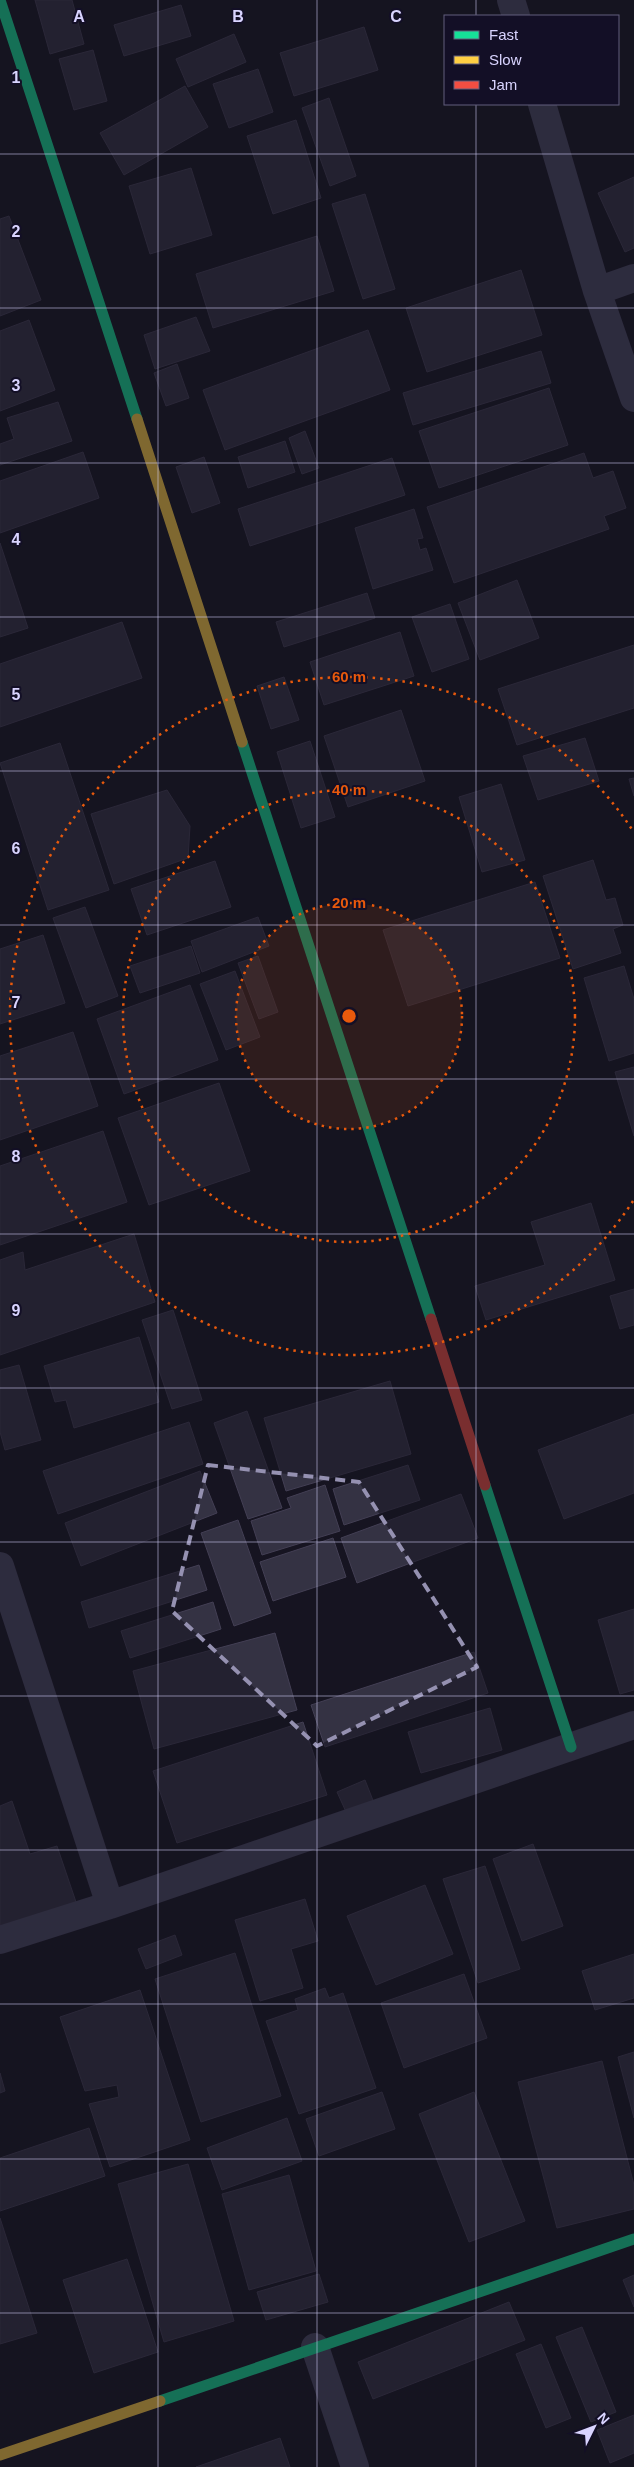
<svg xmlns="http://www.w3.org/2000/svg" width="634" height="2467" viewBox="0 0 634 2467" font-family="Helvetica,sans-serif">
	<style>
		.building { fill: #343243; stroke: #433f54 }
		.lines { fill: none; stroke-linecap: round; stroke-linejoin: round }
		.street { stroke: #4a4962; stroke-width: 28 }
		.fast { stroke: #16e098; stroke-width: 11 }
		.slow { stroke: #ffcf43; stroke-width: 11 }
		.jam { stroke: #f24e42; stroke-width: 11 }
		.marked { fill: none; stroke: #9591b1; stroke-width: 4; stroke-dasharray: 10 6; stroke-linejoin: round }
		.grid { fill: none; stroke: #d9d4ff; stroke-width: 1; stroke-opacity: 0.55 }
		.ring { fill: none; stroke: #e8590c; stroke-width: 2.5; stroke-dasharray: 2.5 5 }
		.grid-label { font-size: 16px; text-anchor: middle; font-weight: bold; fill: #d9d4ff; stroke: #130f26; stroke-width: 4; stroke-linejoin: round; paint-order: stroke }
		.centre { fill: #e8590c; stroke: #130f26; stroke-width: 2.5 }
		.ring-label { font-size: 15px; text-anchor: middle; font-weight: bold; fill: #e8590c; stroke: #130f26; stroke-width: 4; stroke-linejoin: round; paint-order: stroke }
	</style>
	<rect width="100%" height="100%" fill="#161421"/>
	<path class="building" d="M35 0H72L84 44 50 54Z
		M181 5 191 36 124 56 114 25Z
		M364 27 378 70 294 96 280 53Z
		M234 34 246 62 188 87 176 59Z
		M93 50 107 101 74 110 59 59Z
		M258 69 273 112 229 128 213 84Z
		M185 86 208 127 124 175 100 133Z
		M329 98 356 176 330 186 302 108Z
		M296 120 321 198 273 214 247 136Z
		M191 168 212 235 150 254 129 186Z
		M634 177V248L625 252 598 193Z
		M365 194 395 289 363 299 332 204Z
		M9 216 41 300 0 316V219Z
		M317 236 334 291 213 328 196 274Z
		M521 270 542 335 427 372 406 308Z
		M196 317 210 351 155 369 144 335Z
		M29 320 55 390 0 411V331Z
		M368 330 390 390 225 450 203 390Z
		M541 351 551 383 413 425 403 393Z
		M177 364 189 398 166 406 154 373Z
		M549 388 568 445 439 488 419 431Z
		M58 402 72 441 0 465V444L14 439 7 418Z
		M305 431 319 468 302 474 289 438Z
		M285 441 295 472 248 488 238 457Z
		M83 452 99 498 0 533V481Z
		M584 453 593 478 613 471 626 508 604 516 609 529 454 583 427 507Z
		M204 457 220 503 192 513 176 467Z
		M392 458 405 495 250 546 238 509Z
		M414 509 423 538 417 539 420 550 426 548 433 570 373 589 355 528Z
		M0 543 28 628 0 637Z
		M517 580 539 638 480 660 458 603Z
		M367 593 375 618 284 647 276 622Z
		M450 604 469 659 432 672 412 617Z
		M122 622 142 678 0 727V664Z
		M400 632 414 676 324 705 310 662Z
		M634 645V708L517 745 498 689Z
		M284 677 299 720 271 729 257 686Z
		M401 710 425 781 348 807 324 736Z
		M585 738 599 781 538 800 523 756Z
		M310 741 335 817 301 828 277 752Z
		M60 743 109 890 48 910 0 763Z
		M634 778V796L629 779Z
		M501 784 525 860 482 872 459 797Z
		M167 790 190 826 188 858 114 884 91 814Z
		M593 860 606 900 615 898 623 925 613 929 621 953 573 969 543 876Z
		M215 861 231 907 147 935 131 889Z
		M535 882 560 958 408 1006 383 930Z
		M85 907 118 996 86 1008 53 918Z
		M258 917 269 946 202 972 191 941Z
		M43 935 65 1003 0 1024V949Z
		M191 946 200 973 140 993 130 966Z
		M258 956 278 1012 259 1019 238 963Z
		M624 966 634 999V1053L609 1061 584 978Z
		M235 971 260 1037 226 1050 200 984Z
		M190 985 218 1060 124 1094 97 1019Z
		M73 1032 98 1106 0 1140V1056Z
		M634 1067V1136L615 1072Z
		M219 1083 250 1171 149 1205 118 1118Z
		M103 1131 127 1202 0 1245V1166Z
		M591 1203 615 1280 486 1320 475 1286 545 1265 531 1222Z
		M134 1234 155 1302 0 1355V1260L23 1252 25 1270Z
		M634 1289V1325L620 1329 610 1296Z
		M173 1310 202 1400 172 1409 142 1320Z
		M139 1337 159 1402 74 1428 66 1400 55 1402 44 1366Z
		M19 1365 41 1440 5 1450 0 1432V1370Z
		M390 1381 411 1454 286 1491 264 1418Z
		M247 1411 282 1508 248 1519 214 1423Z
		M634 1414V1493L564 1519 538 1450Z
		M189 1422 203 1464 58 1514 43 1471Z
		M408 1465 420 1500 344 1525 333 1489Z
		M200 1471 217 1513 81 1566 65 1523Z
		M325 1485 340 1531 262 1555 251 1521 291 1508 287 1498Z
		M461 1494 478 1538 357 1583 341 1538Z
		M238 1520 271 1613 234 1626 201 1533Z
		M333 1538 346 1577 273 1601 260 1562Z
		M199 1565 207 1590 89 1628 81 1602Z
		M213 1602 221 1629 130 1658 121 1631Z
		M634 1609V1690L620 1694 598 1620Z
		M275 1633 297 1710 154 1749 133 1671Z
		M474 1652 488 1693 325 1747 311 1705Z
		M490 1708 502 1750 421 1773 408 1732Z
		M303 1722 327 1795 177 1843 153 1771Z
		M365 1780 374 1803 347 1814 337 1792Z
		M12 1801 30 1854 57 1846 76 1902 0 1927V1806Z
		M533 1844 563 1926 522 1941 493 1859Z
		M485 1866 520 1969 478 1983 443 1879Z
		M425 1885 453 1954 376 1985 347 1916Z
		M305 1899 318 1941 291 1949 303 1988 260 2001 235 1920Z
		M175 1935 182 1955 146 1969 138 1949Z
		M235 1953 281 2096 201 2122 155 1979Z
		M634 1954V1998L595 2010 582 1971Z
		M464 1974 487 2038 404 2068 381 2003Z
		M325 1988 329 1998 343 1993 376 2088 299 2114 266 2021 298 2010 295 1999Z
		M140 1990 190 2140 110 2167 89 2104 119 2097 117 2085 85 2091 60 2017Z
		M634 2052V2118L618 2057Z
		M602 2061 634 2185V2209L557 2228 518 2082Z
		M0 2073 5 2091 0 2093Z
		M382 2092 395 2129 319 2156 306 2119Z
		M474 2092 525 2221 469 2242 419 2114Z
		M287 2118 302 2161 222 2190 207 2148Z
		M89 2128 105 2176 0 2211V2158Z
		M188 2164 234 2321 164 2342 118 2184Z
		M289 2175 316 2271 249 2290 222 2194Z
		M0 2218 37 2333 0 2344Z
		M127 2259 158 2352 94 2373 63 2280Z
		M319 2274 328 2302 266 2320 257 2292Z
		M634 2275V2307L623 2280Z
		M509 2302 525 2340 373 2399 358 2362Z
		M582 2327 616 2412 591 2422 556 2337Z
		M541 2344 571 2418 546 2428 516 2354Z
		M634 2415V2453L610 2463 597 2430Z
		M280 2438 290 2467H196Z"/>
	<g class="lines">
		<path class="street" d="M511 0 516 16
			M542 104 597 291 634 398
			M597 291 634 278
			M0 1566 110 1905
			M0 1940 110 1905 634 1725
			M315 2347 355 2467"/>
		<path class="fast" d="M0 0 137 419
			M242 742 431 1319
			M485 1485 571 1747
			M160 2401 634 2239"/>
		<path class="slow" d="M137 419 242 742
			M0 2455 160 2401"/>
		<path class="jam" d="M431 1319 485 1485"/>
	</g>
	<path d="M0 0H634V2467H0ZM208 1465 359 1482 477 1667 317 1746 172 1611Z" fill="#161421" fill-opacity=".55" fill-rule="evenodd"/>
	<path class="marked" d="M208 1465 359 1482 477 1667 317 1746 172 1611Z"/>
	<path class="grid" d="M158 0V2467M317 0V2467M476 0V16M476 104V2467M0 154H634M0 308H634M0 463H634M0 617H634M0 771H634M0 925H634M0 1079H634M0 1234H634M0 1388H634M0 1542H634M0 1696H634M0 1850H634M0 2004H634M0 2159H634M0 2313H634"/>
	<circle cx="349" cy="1016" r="113" fill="#e8590c" fill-opacity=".12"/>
	<g class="ring">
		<circle cx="349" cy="1016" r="113"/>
		<circle cx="349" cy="1016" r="226"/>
		<path d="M633 1201A339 339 0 1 1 633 831"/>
	</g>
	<g class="grid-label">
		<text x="79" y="22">A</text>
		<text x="238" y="22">B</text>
		<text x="396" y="22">C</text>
		<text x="16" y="83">1</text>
		<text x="16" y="237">2</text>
		<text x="16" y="391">3</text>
		<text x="16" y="545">4</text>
		<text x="16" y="700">5</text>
		<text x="16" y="854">6</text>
		<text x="16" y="1008">7</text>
		<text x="16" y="1162">8</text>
		<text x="16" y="1316">9</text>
	</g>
	<circle cx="349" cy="1016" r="8" class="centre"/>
	<g class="ring-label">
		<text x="349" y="682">60 m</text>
		<text x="349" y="795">40 m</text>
		<text x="349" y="908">20 m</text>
	</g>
	<rect x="444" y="15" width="175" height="90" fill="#130f26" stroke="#625e7d"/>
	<rect x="454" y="31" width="25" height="8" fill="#16e098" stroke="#625e7d"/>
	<text x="489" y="40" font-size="15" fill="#d9d4ff">Fast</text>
	<rect x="454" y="56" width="25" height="8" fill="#ffcf43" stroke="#625e7d"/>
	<text x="489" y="65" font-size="15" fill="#d9d4ff">Slow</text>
	<rect x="454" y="81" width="25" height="8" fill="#f24e42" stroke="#625e7d"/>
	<text x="489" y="90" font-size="15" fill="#d9d4ff">Jam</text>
	<g transform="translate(594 2427) rotate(48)" stroke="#130f26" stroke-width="4" paint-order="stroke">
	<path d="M0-4L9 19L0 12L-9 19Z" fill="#d9d4ff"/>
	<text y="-8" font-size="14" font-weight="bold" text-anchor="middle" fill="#d9d4ff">N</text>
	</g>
</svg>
